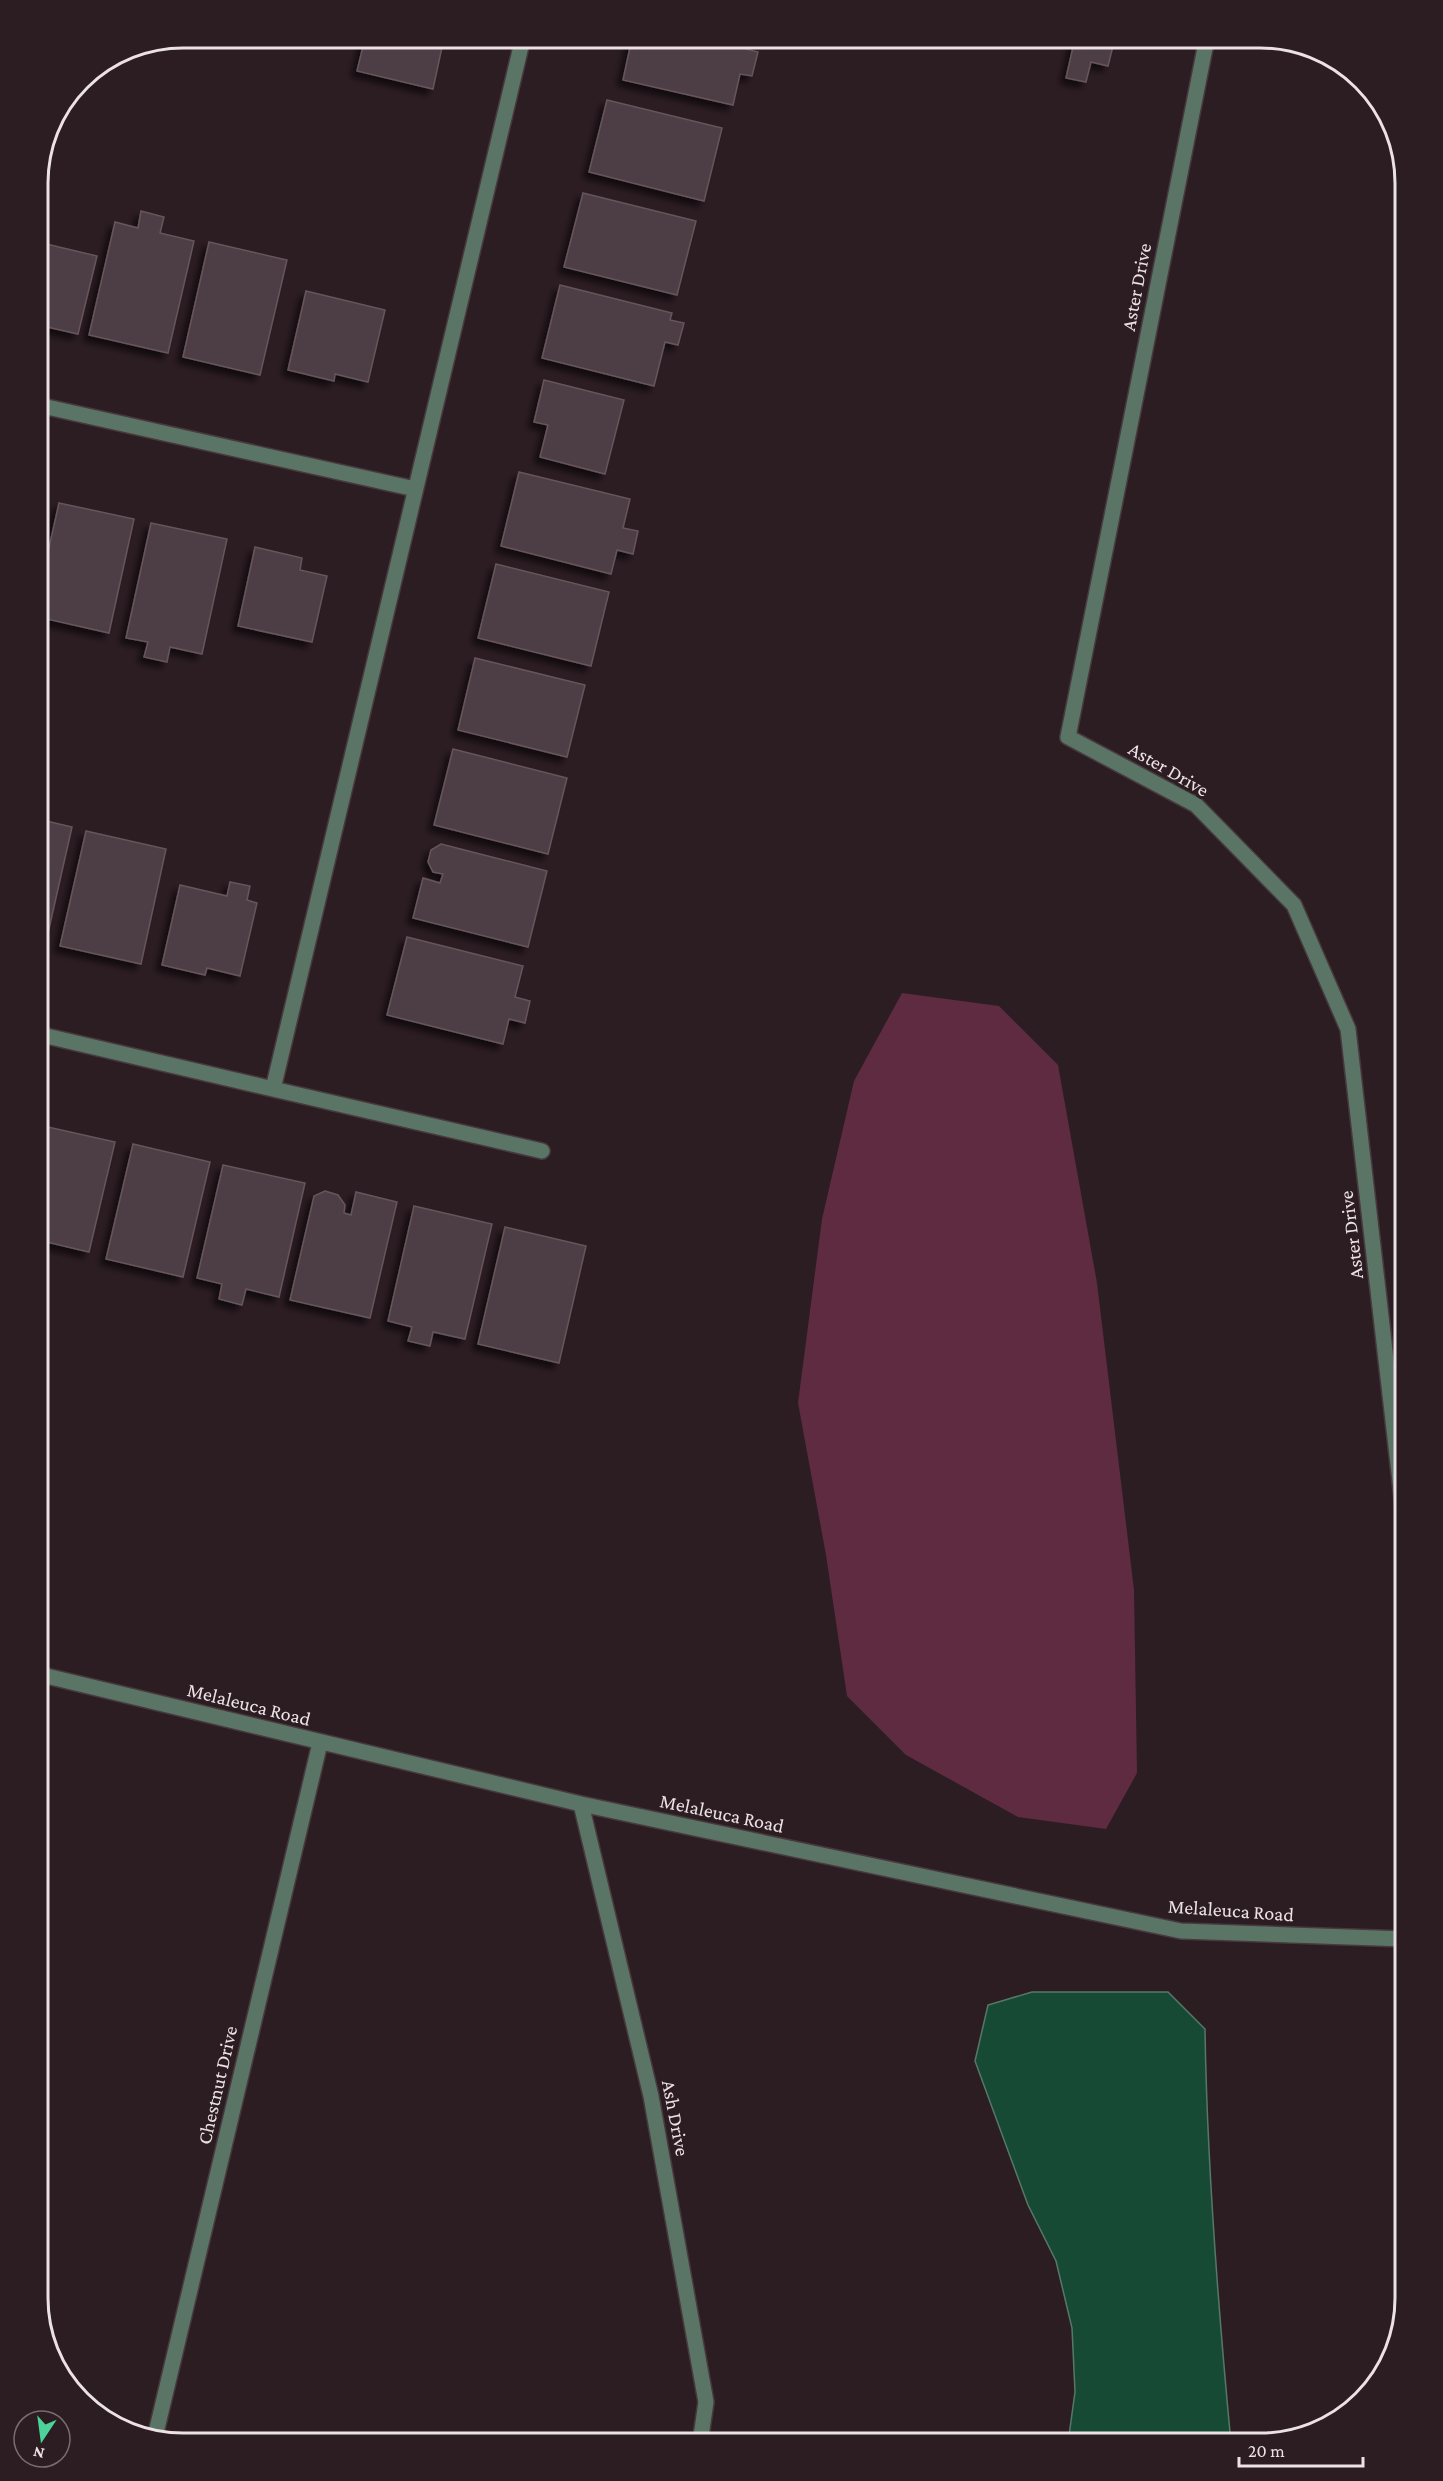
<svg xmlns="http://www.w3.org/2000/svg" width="1443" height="2481" viewBox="0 0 1443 2481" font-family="'Crimson Pro',serif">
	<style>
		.green { fill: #5e2b41 }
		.water { fill: #174a34; stroke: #577869; stroke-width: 1.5 }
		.building { fill: #4e3e44; stroke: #66555b; stroke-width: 1.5; filter: url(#shadow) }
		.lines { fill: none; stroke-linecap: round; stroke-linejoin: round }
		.minor-casing { stroke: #47393e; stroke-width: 18 }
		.minor { stroke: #5a7466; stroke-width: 15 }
		.labels { text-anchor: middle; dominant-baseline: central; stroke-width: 6; stroke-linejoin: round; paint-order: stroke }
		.street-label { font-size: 20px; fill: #ece2e5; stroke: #2c1d23 }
		.rim { fill: none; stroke: #ece2e5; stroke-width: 3 }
	</style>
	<defs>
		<filter id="shadow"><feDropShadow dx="-5.5" dy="5.5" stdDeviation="3" flood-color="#0009"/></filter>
	</defs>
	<rect width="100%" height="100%" fill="#2c1d23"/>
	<path class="green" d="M902 993 999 1006 1058 1065 1097 1283 1134 1590 1137 1773 1106 1829 1018 1817 906 1755 847 1696 826 1555 798 1403 822 1219 854 1081Z"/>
	<path class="water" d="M1032 1992H1168L1205 2029C1207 2167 1218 2306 1231 2443H1068L1075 2392 1072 2328 1056 2261 1028 2205 975 2061 988 2005Z"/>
	<path class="building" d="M365 38H444L433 89 357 71Z
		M632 38H749L746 49 758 52 752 76 740 74 733 105 623 80Z
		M1075 38H1115L1108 66 1091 62 1086 82 1066 78Z
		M607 100 722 128 704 201 589 172Z
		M583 193 696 221 677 295 564 267Z
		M141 211 164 217 160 233 194 241 168 353 89 335 115 222 138 228Z
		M38 242 97 256 78 334 38 325Z
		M209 242 287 260 260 375 183 357Z
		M560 285 672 313 670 320 684 323 678 345 665 342 654 386 542 358Z
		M306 291 385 310 368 382 335 374 334 381 288 370Z
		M544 380 624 400 605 474 540 457 548 425 534 422Z
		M519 472 630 499 623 528 638 531 633 554 617 550 611 574 501 546Z
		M38 503 46 505 38 542Z
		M59 503 134 519 109 633 38 617V597Z
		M151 523 227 539 202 654 170 647 167 662 144 657 148 642 126 638Z
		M255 547 302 558 300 570 327 576 312 642 238 626Z
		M496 564 609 592 591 666 478 638Z
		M475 658 585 685 567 757 458 730Z
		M453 749 567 778 548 854 434 825Z
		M38 819 72 827 46 942 38 940Z
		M86 831 166 849 141 964 60 946Z
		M441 844 547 871 528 947 413 918 423 878 440 883 443 874 433 872 428 862 431 850Z
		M230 882 250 886 247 900 257 903 240 976 207 968 205 975 162 965 180 885 227 896Z
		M407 937 523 966 515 997 530 1001 525 1023 509 1019 503 1044 387 1015Z
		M39 1125 115 1142 89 1252 38 1240Z
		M133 1144 210 1162 183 1277 106 1259Z
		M223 1165 305 1183 279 1297 246 1289 242 1305 219 1299 222 1284 197 1278Z
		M325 1191 338 1195 345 1205 344 1213 351 1215 356 1192 397 1202 370 1318 290 1300 314 1196Z
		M414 1206 492 1224 465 1339 433 1332 430 1346 408 1341 412 1327 388 1321Z
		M505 1227 586 1246 559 1363 478 1344Z"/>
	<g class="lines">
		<defs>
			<path id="minor" d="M1207 38 1068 737 1196 805 1294 905 1348 1029 1405 1525
				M38 405 415 489
				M38 1034 273 1089 523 38
				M273 1089 542 1151
				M38 1674 581 1804 1181 1931 1405 1939
				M581 1804 651 2096 706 2402 700 2443
				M155 2437 320 1743"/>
		</defs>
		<use href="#minor" class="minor-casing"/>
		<use href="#minor" class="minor"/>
	</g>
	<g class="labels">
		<g class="street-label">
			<text transform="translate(1136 287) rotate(-79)">Aster Drive</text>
			<text transform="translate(1169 769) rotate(30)">Aster Drive</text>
			<text transform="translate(1351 1235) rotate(-97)">Aster Drive</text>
			<text transform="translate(249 1704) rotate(14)">Melaleuca Road</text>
			<text transform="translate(722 1813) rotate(12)">Melaleuca Road</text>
			<text transform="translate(1231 1910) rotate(4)">Melaleuca Road</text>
			<text transform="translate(217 2085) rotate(-77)">Chestnut Drive</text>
			<text transform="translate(676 2118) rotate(79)">Ash Drive</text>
		</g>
	</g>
	<path d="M0 0H1443V2481H0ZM183 48H1260A135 135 0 0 1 1395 183V2298A135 135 0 0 1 1260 2433H183A135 135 0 0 1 48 2298V183A135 135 0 0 1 183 48Z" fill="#2c1d23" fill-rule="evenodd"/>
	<path class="rim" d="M183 48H1260A135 135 0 0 1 1395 183V2298A135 135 0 0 1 1260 2433H183A135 135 0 0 1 48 2298V183A135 135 0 0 1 183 48Z"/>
	<g transform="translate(42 2439) rotate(193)"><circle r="28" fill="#2c1d23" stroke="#796c71" stroke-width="1.5"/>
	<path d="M0-4.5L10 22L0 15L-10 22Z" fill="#4cd39a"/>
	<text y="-9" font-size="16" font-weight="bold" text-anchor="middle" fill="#ece2e5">N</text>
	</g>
	<path d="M1239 2457v9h124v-9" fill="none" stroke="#ece2e5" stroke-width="3"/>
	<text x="1248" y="2457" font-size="18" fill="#ece2e5" stroke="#2c1d23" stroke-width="4.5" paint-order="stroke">20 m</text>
</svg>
